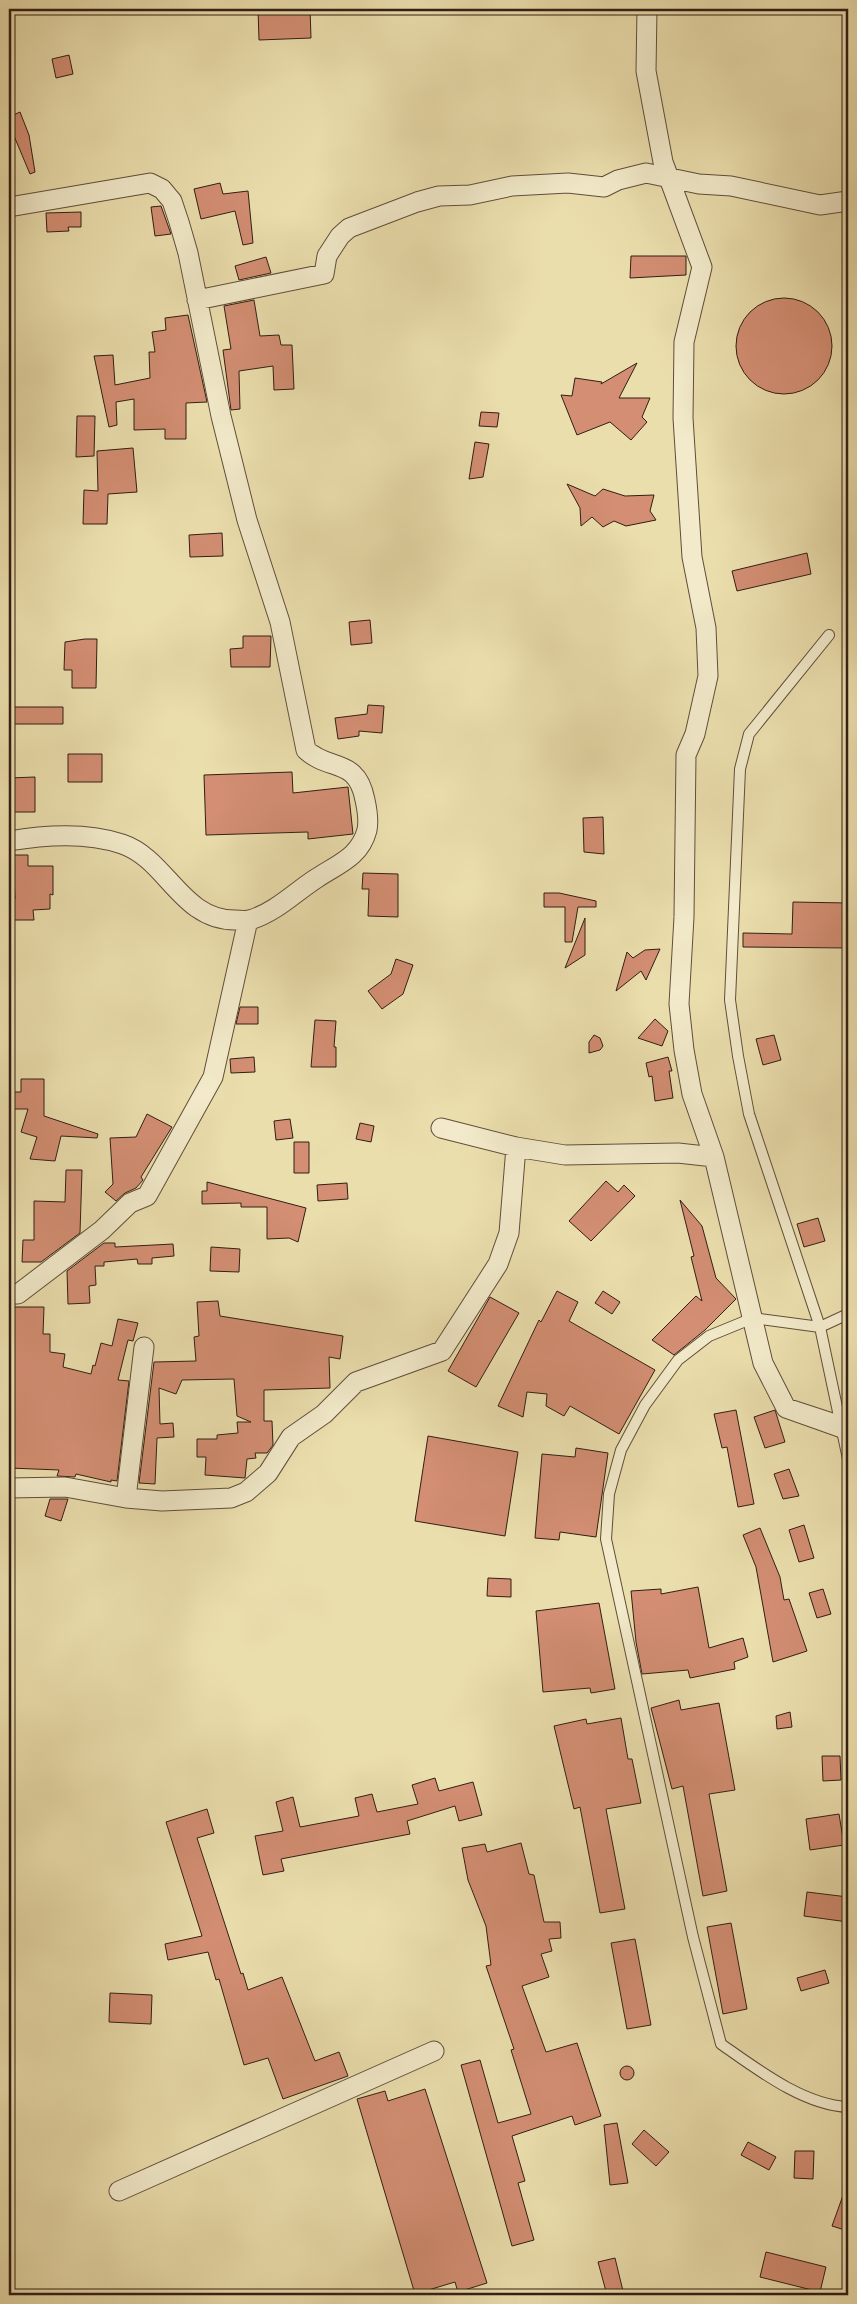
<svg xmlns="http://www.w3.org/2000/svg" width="857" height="2304" viewBox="0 0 857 2304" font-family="Alegreya,serif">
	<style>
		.building { fill: #d38e73; stroke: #311e14 }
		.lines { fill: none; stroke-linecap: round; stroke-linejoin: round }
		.lane-casing { stroke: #604e3a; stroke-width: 12 }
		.street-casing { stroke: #604e3a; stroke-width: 21 }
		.lane { stroke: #f2eaca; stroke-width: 10 }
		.street { stroke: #f2eaca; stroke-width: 19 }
	</style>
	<rect width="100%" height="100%" fill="#ebdead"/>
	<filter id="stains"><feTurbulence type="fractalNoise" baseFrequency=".004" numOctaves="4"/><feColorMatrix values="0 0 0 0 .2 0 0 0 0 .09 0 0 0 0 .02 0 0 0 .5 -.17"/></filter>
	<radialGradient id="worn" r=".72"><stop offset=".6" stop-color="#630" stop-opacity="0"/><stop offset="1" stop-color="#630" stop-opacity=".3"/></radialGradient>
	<path class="building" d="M258 9H310L311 38 259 40Z
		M69 55 73 74 56 78 52 59Z
		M20 112 29 135 35 172 30 174 9 124V117Z
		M220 183 223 194 248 191 253 243 243 245 235 211 201 219 194 189Z
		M161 206 171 234 155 236 151 207Z
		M81 212V227H68L69 231 47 232 46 213Z
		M631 256H686V275L630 278Z
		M266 257 271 273 239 280 235 266Z
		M736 346a48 48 0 1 1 96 0a48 48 0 1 1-96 0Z
		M254 300 260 336 279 335 281 345H292L294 389 274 390 273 366 239 371 240 409 231 410 223 350 231 349 224 306Z
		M188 315 207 402 186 403V439H165V429L134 430V399L116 402 117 425 109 427 94 356 113 355 115 385 150 378 149 352H155L152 332 166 330 165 318Z
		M637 363 619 398H650L642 417 647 422 631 440 610 422 577 435 561 395 572 396 575 378 602 382 601 384Z
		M481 412 499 413 497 427 479 426Z
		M77 416H95L94 456 76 457Z
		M475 442 489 444 483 477 469 479Z
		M133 448 137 492 108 494 107 524H83L84 490 98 491 97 451Z
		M567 484 595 496 603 489 625 496 654 495 650 511 656 520 626 526 614 521 603 527 592 517 581 526 580 508Z
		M222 533 223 556 190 557 189 535Z
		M807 553 811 574 737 591 732 571Z
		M370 620 372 643 351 645 349 622Z
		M243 636H271L270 667H231L230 649 243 648Z
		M85 639H97L96 688H72V670H64L65 642Z
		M368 705 384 706 382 733 359 731V736L338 739 335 718 367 714Z
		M13 707H63V724H13Z
		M68 754H102V782H68Z
		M292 772 293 793 348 787 353 834 308 839V832L206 835 204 775Z
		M35 777V812H9V778Z
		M603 817 604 854 584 852 583 818Z
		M13 855H28V866H53V895L50 894V909L33 910 34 920H9V899H15Z
		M363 873 398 874V917L368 916 369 889H362Z
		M544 893H559L596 901V907H578L572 942H565V907H544Z
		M793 902 848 903V948L743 947V933L792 934Z
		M585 918V955L565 968Z
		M660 949 646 980 641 971 616 991 627 952 633 958 645 950Z
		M396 959 413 965 403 994 382 1009 368 991 391 974Z
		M240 1007H258V1024H236Z
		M655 1019 668 1031 662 1046 638 1038Z
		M315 1020 336 1021 334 1047H336V1067H311Z
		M594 1035 600 1038 603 1046 600 1050 589 1053V1042Z
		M774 1035 781 1060 763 1065 756 1039Z
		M254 1057 255 1072 231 1073 230 1059Z
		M668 1057 672 1071H669L673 1098 655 1101 652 1076 649 1077 646 1063Z
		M21 1079H44V1116L98 1134 97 1138 61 1136 55 1161 30 1159 37 1137 21 1132 28 1109H9V1092H21Z
		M147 1114 172 1127 141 1177 143 1180 136 1188 125 1193 116 1201 105 1192 113 1184 110 1138 136 1137Z
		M290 1119 293 1138 276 1140 274 1121Z
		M360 1123 374 1126 371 1142 356 1139Z
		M294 1142H309V1173H294Z
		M66 1170H82L80 1233 41 1262H22L23 1240H34V1201L65 1202Z
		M606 1181 618 1192 624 1185 635 1196 591 1241 569 1221Z
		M207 1182 306 1208 298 1242 289 1238 267 1239V1207H241V1203L202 1204V1191H207Z
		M347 1183 348 1199 318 1201 317 1185Z
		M680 1200 702 1226 716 1278 736 1299 705 1330 674 1355 652 1340 696 1296 702 1301 691 1257 694 1256Z
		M818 1218 825 1241 804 1247 797 1224Z
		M104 1243H115V1247L173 1244 174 1256 152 1258V1264H138L137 1259 104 1262V1266H95L96 1285 89 1286 90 1303 68 1304 67 1271Z
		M211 1247 240 1249 239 1272 210 1271Z
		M557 1291 578 1302 569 1321 655 1370 619 1434 570 1406 564 1416 546 1406 547 1394 527 1392 523 1417 498 1406 539 1320 541 1322Z
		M603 1291 620 1302 612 1314 595 1303Z
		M490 1297 519 1313 476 1387 448 1371Z
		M218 1301 220 1316 343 1336 340 1359 329 1357 330 1388 264 1390V1421H272L273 1445 267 1453H255L256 1458 247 1459 245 1478 205 1475 206 1457H197V1439H217V1435L238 1433 237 1422H251L237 1416 234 1379 182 1380 176 1394 159 1388 160 1424 173 1423 174 1437 157 1438 155 1484 139 1483 154 1362 196 1361 194 1337 199 1336 197 1302Z
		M10 1307H44L43 1334H50V1352L65 1354 63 1367 91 1374 93 1365 95 1366 101 1343 112 1346 118 1319 138 1323 133 1341 128 1340 118 1380 129 1381 117 1481 111 1480V1482L76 1474 75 1477 57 1476 59 1470 9 1468Z
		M736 1410 754 1504 738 1507 727 1447 722 1448 714 1414Z
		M775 1410 785 1442 765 1448 754 1417Z
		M428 1436 518 1452 505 1536 415 1521Z
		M576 1448 608 1453 596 1537 560 1532 559 1540 535 1538 542 1454 575 1457Z
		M789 1469 799 1496 783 1499 774 1474Z
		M50 1499H68L61 1521 45 1516Z
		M804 1525 814 1558 799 1562 789 1530Z
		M760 1528 780 1577 784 1600 789 1599 807 1651 773 1662 756 1567 743 1535Z
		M488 1578 511 1579V1597L487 1596Z
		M698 1587 709 1648 743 1638 748 1657 734 1662 735 1669 690 1678 688 1670 642 1674 636 1642 631 1591 661 1589V1594Z
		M823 1589 831 1614 817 1618 809 1593Z
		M599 1603 615 1689 591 1693 590 1688 543 1692 536 1611Z
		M679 1700 681 1710 719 1703 735 1790 709 1794 727 1891 703 1896 683 1786 672 1789 651 1708Z
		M790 1712 792 1727 777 1729 776 1716Z
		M621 1718 628 1759H632L641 1803 606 1809 625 1909 600 1913 580 1807 574 1809 554 1726 586 1719 587 1724Z
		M822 1756H840L841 1780 823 1781Z
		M435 1778 439 1791 473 1782 482 1815 459 1821 455 1806 407 1821 410 1834 281 1859 284 1871 263 1875 255 1836 283 1831 276 1802 293 1797 300 1827 359 1816 355 1798 372 1794 377 1812 418 1804 412 1785Z
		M207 1809 214 1833 197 1838 241 1974 243 1973 248 1990 282 1977 315 2061 339 2052 348 2076 283 2099 268 2058 244 2065 219 1979 216 1980 208 1952 168 1960 165 1944 202 1936 166 1822Z
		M839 1814 844 1845 810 1850 806 1819Z
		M521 1843 529 1874 534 1875 544 1922H560L561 1938 549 1939 552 1951 541 1954 549 1977 522 1986 546 2052 577 2043 601 2116 575 2125 572 2116 512 2136 525 2181 518 2183 534 2240 512 2246 461 2065 480 2060 498 2123 531 2114 511 2050 514 2049 486 1966 491 1965 486 1926 468 1880 462 1848 485 1844 487 1852Z
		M807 1892 848 1897V1922L804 1916Z
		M731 1923 747 2009 723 2014 707 1927Z
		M635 1939 651 2025 627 2029 611 1943Z
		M825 1970 829 1983 801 1991 797 1978Z
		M110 1993 152 1995 151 2024 109 2022Z
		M620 2073a7 7 0 1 1 14 0a7 7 0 1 1-14 0Z
		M425 2089 487 2283 458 2292 455 2282 415 2294 357 2099 385 2091 388 2101Z
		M617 2123 628 2183 610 2185 604 2125Z
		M644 2130 669 2152 656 2166 632 2144Z
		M748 2142 776 2157 769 2170 741 2155Z
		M795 2151H814L813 2179 794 2178Z
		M846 2187H848V2231L832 2226Z
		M766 2252 826 2267 820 2292 760 2277Z
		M615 2258 624 2295H607L598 2262Z"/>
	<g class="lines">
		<defs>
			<path id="lane" d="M829 635 749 734 740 769 730 1000 738 1056 749 1114 820 1327 848 1459
				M848 1314 820 1327 753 1318 709 1336 678 1360 645 1405 621 1450 609 1494 606 1539 693 1937 721 2044C757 2069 803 2105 848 2107"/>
			<path id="street" d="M647 9 646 71 663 162 702 267 684 342 683 418 692 557 706 628 708 676 695 734 686 755 684 917 679 1004 684 1050 692 1094 714 1157 763 1363 786 1408
				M9 207 150 183 162 189 172 201 179 222 188 253 221 416 247 520 280 622 306 750C330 772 357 757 365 800 367 809 369 820 367 830 360 857 338 864 317 878 295 892 276 912 250 920 245 921 240 920 235 920 181 920 167 859 122 844 87 832 44 835 9 841
				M197 300 324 274 327 256 340 236 349 228 417 202 439 196 470 195 512 186 568 183 604 187 618 180 646 173 699 184 731 186 820 205 848 201
				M441 1128 516 1147 565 1155 678 1153 714 1157
				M9 1294H18L102 1230 130 1203 147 1196 213 1077 248 920
				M841 1426 786 1408 848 1430
				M9 1488 65 1487 126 1498 162 1501 231 1498 246 1492 268 1473 291 1437 324 1414 356 1382 442 1351 498 1264 509 1233 516 1147
				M126 1498 144 1347
				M119 2191 434 2051"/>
		</defs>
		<use href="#lane" class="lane-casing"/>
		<use href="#street" class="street-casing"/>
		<use href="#lane" class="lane"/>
		<use href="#street" class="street"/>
	</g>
	<rect width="857" height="2304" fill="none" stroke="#ebdead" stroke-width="30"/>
	<rect x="10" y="10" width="837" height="2284" fill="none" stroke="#311e14" stroke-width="2.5"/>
	<rect x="15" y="15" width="827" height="2274" fill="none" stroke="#311e14"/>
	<rect width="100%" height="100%" filter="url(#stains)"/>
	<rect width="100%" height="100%" fill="url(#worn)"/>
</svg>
